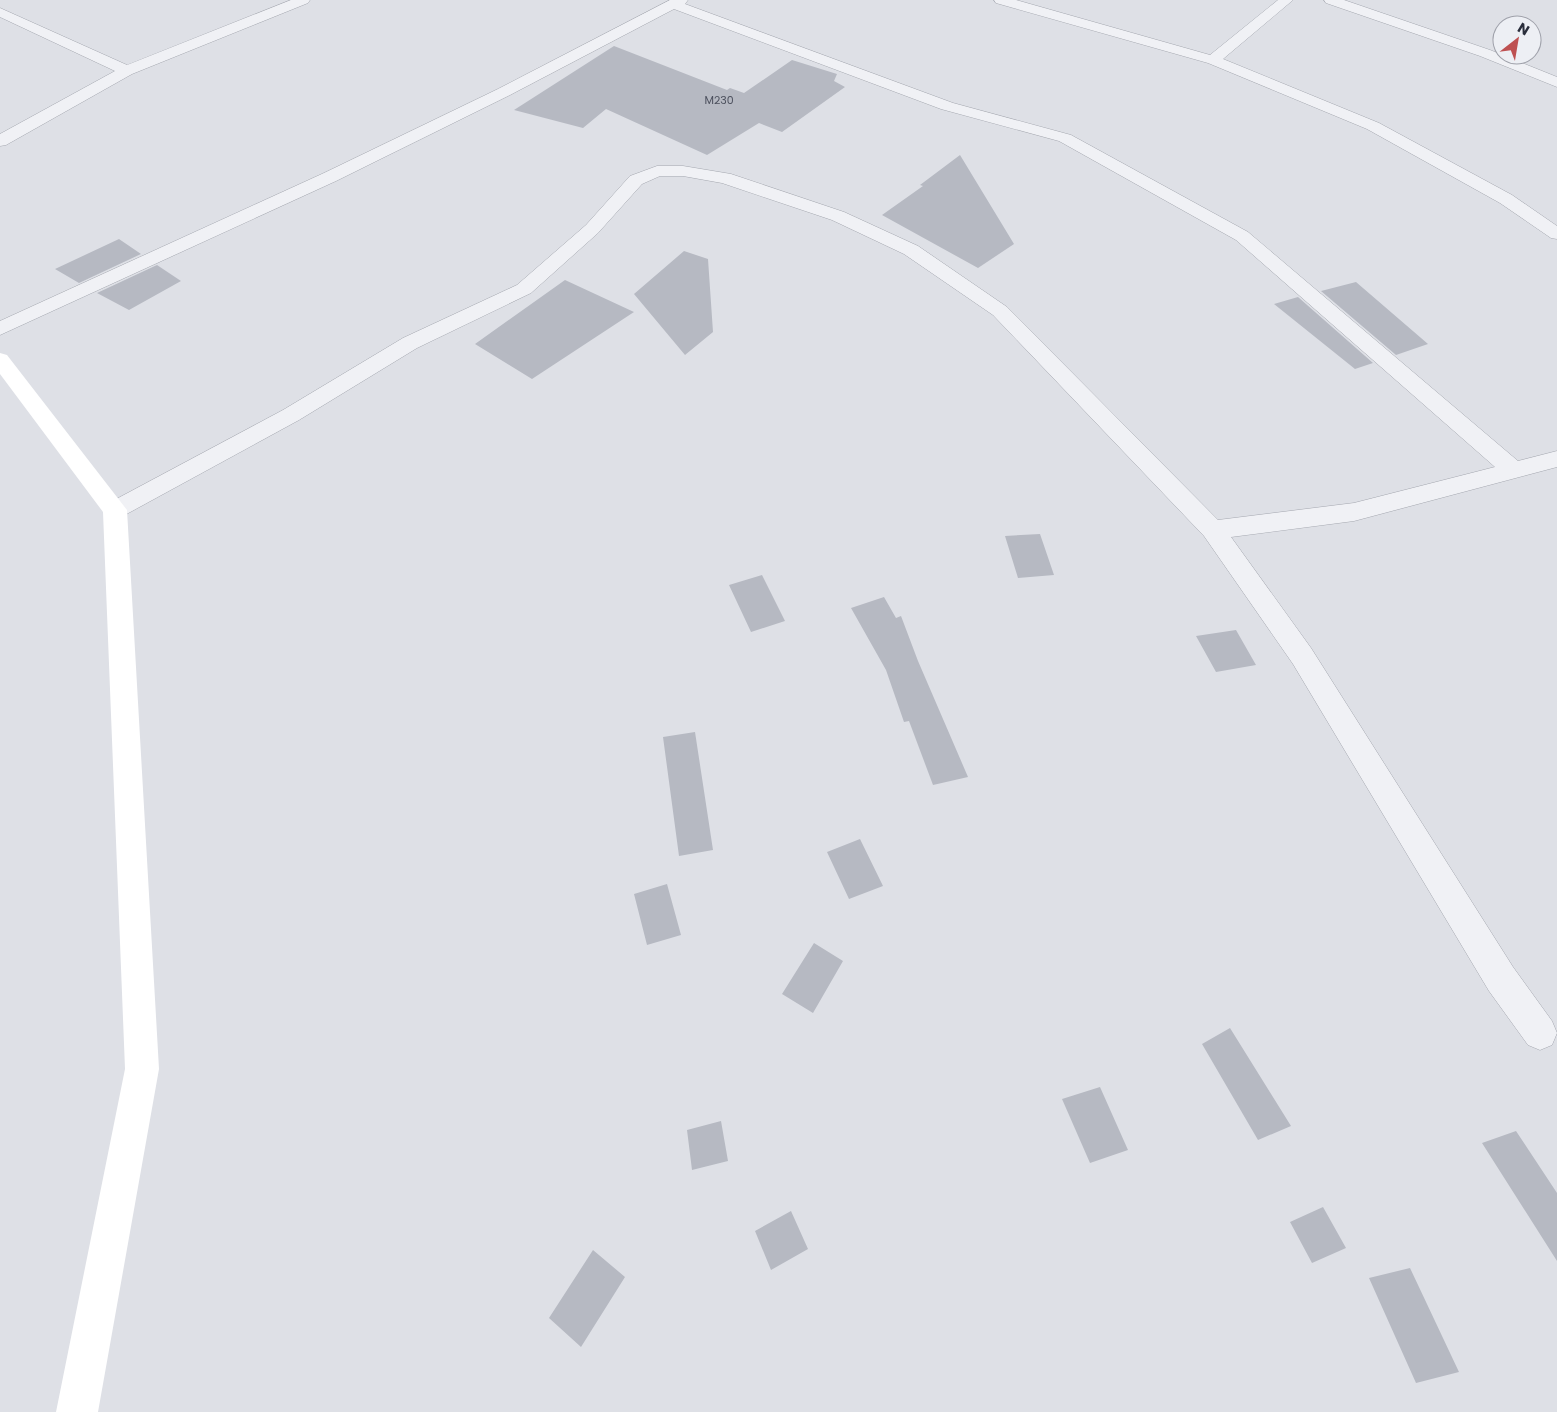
<svg xmlns="http://www.w3.org/2000/svg" width="1557" height="1412" viewBox="0 0 1557 1412" font-family="Poppins,sans-serif">
	<style>
		.building { fill: #b6b9c2 }
		.lines { fill: none; stroke-linecap: round; stroke-linejoin: round }
		.street-casing { stroke: #a4a7af; stroke-width: 1 }
		.street { fill: #f0f1f5; fill-rule: evenodd }
		.secondary { fill: #fff; fill-rule: evenodd }
		.labels { text-anchor: middle; dominant-baseline: central; stroke-width: 5; stroke-linejoin: round; paint-order: stroke }
		.far-number-label { font-size: 11px; fill: #4c505d }
	</style>
	<rect width="100%" height="100%" fill="#dee0e6"/>
	<path class="building" d="M614 46 727 90 730 88 744 93 792 60 837 74 834 81 845 87 782 132 759 123 707 155 606 109 583 128 514 110Z
		M960 155 1014 244 978 268 882 215 923 186 920 185Z
		M119 239 141 254 79 283 55 269Z
		M684 251 708 259 713 332 685 355 634 294Z
		M157 265 181 281 129 310 97 293Z
		M565 280 634 312 532 379 475 344Z
		M1356 282 1428 344 1396 355 1321 291Z
		M1298 297 1373 363 1355 369 1274 304Z
		M1040 534 1054 575 1018 578 1005 536Z
		M762 575 785 621 751 632 729 585Z
		M884 597 896 618 901 616 918 661 968 777 933 785 909 721 904 722 886 670 851 608Z
		M1236 630 1256 665 1216 672 1196 636Z
		M695 732 713 850 679 856 663 737Z
		M860 839 883 886 849 899 827 852Z
		M667 884 681 935 647 945 634 894Z
		M814 943 843 961 813 1013 782 994Z
		M1230 1028 1291 1126 1258 1140 1202 1044Z
		M1100 1087 1128 1150 1090 1163 1062 1099Z
		M721 1121 728 1161 692 1170 687 1130Z
		M1516 1131 1557 1193V1261L1482 1143Z
		M1323 1207 1346 1248 1312 1263 1290 1222Z
		M791 1211 808 1249 771 1270 755 1231Z
		M593 1250 625 1277 581 1347 549 1318Z
		M1410 1268 1459 1372 1416 1383 1369 1278Z"/>
	<g class="lines">
		<defs>
			<path id="street" d="M291 0H310L308 3 132 74 6 145 0 146V134L115 71 0 17V8L127 65Z
				M670 0H688L685 4 953 103 1071 135 1248 232 1518 461 1557 451V467L1354 521 1231 537 1311 648 1513 967 1552 1021 1557 1033 1552 1045 1540 1050 1528 1045 1489 991 1293 664 1204 536 993 315 904 254 832 220 722 183 683 176H660L642 184 598 233 531 293 417 348 299 420 123 516 115 519 107 516 103 510 107 504 283 410 403 338 517 285 586 225 630 176 657 166H683L731 174 844 212 918 246 1007 307 1218 520 1354 503 1495 467 1236 240 1059 141 941 109 674 9 510 95 336 181 0 335V321L324 173 498 89Z
				M994 0H1016L1210 55 1278 0H1293L1223 59 1379 123 1512 195 1557 226V239L1551 238 1500 203 1367 129 1208 63 996 3Z
				M1324 0H1344L1490 50 1557 77V87L1480 56 1326 3Z"/>
		</defs>
		<use href="#street" class="street-casing"/>
		<use href="#street" class="street"/>
		<path class="secondary" d="M0 353 7 355 127 510 159 1069 98 1412H56L125 1069 103 512 0 374Z"/>
	</g>
	<g class="labels">
		<g class="far-number-label">
			<text x="719" y="100">M230</text>
		</g>
	</g>
	<g transform="translate(1517 40) rotate(31)"><circle r="24" fill="#edeff4" stroke="#9fa1aa"/>
	<path d="M0-4L9 19L0 12L-9 19Z" fill="#be5051"/>
	<text y="-8" font-size="14" font-weight="bold" text-anchor="middle" fill="#292d3b">N</text>
	</g>
</svg>
